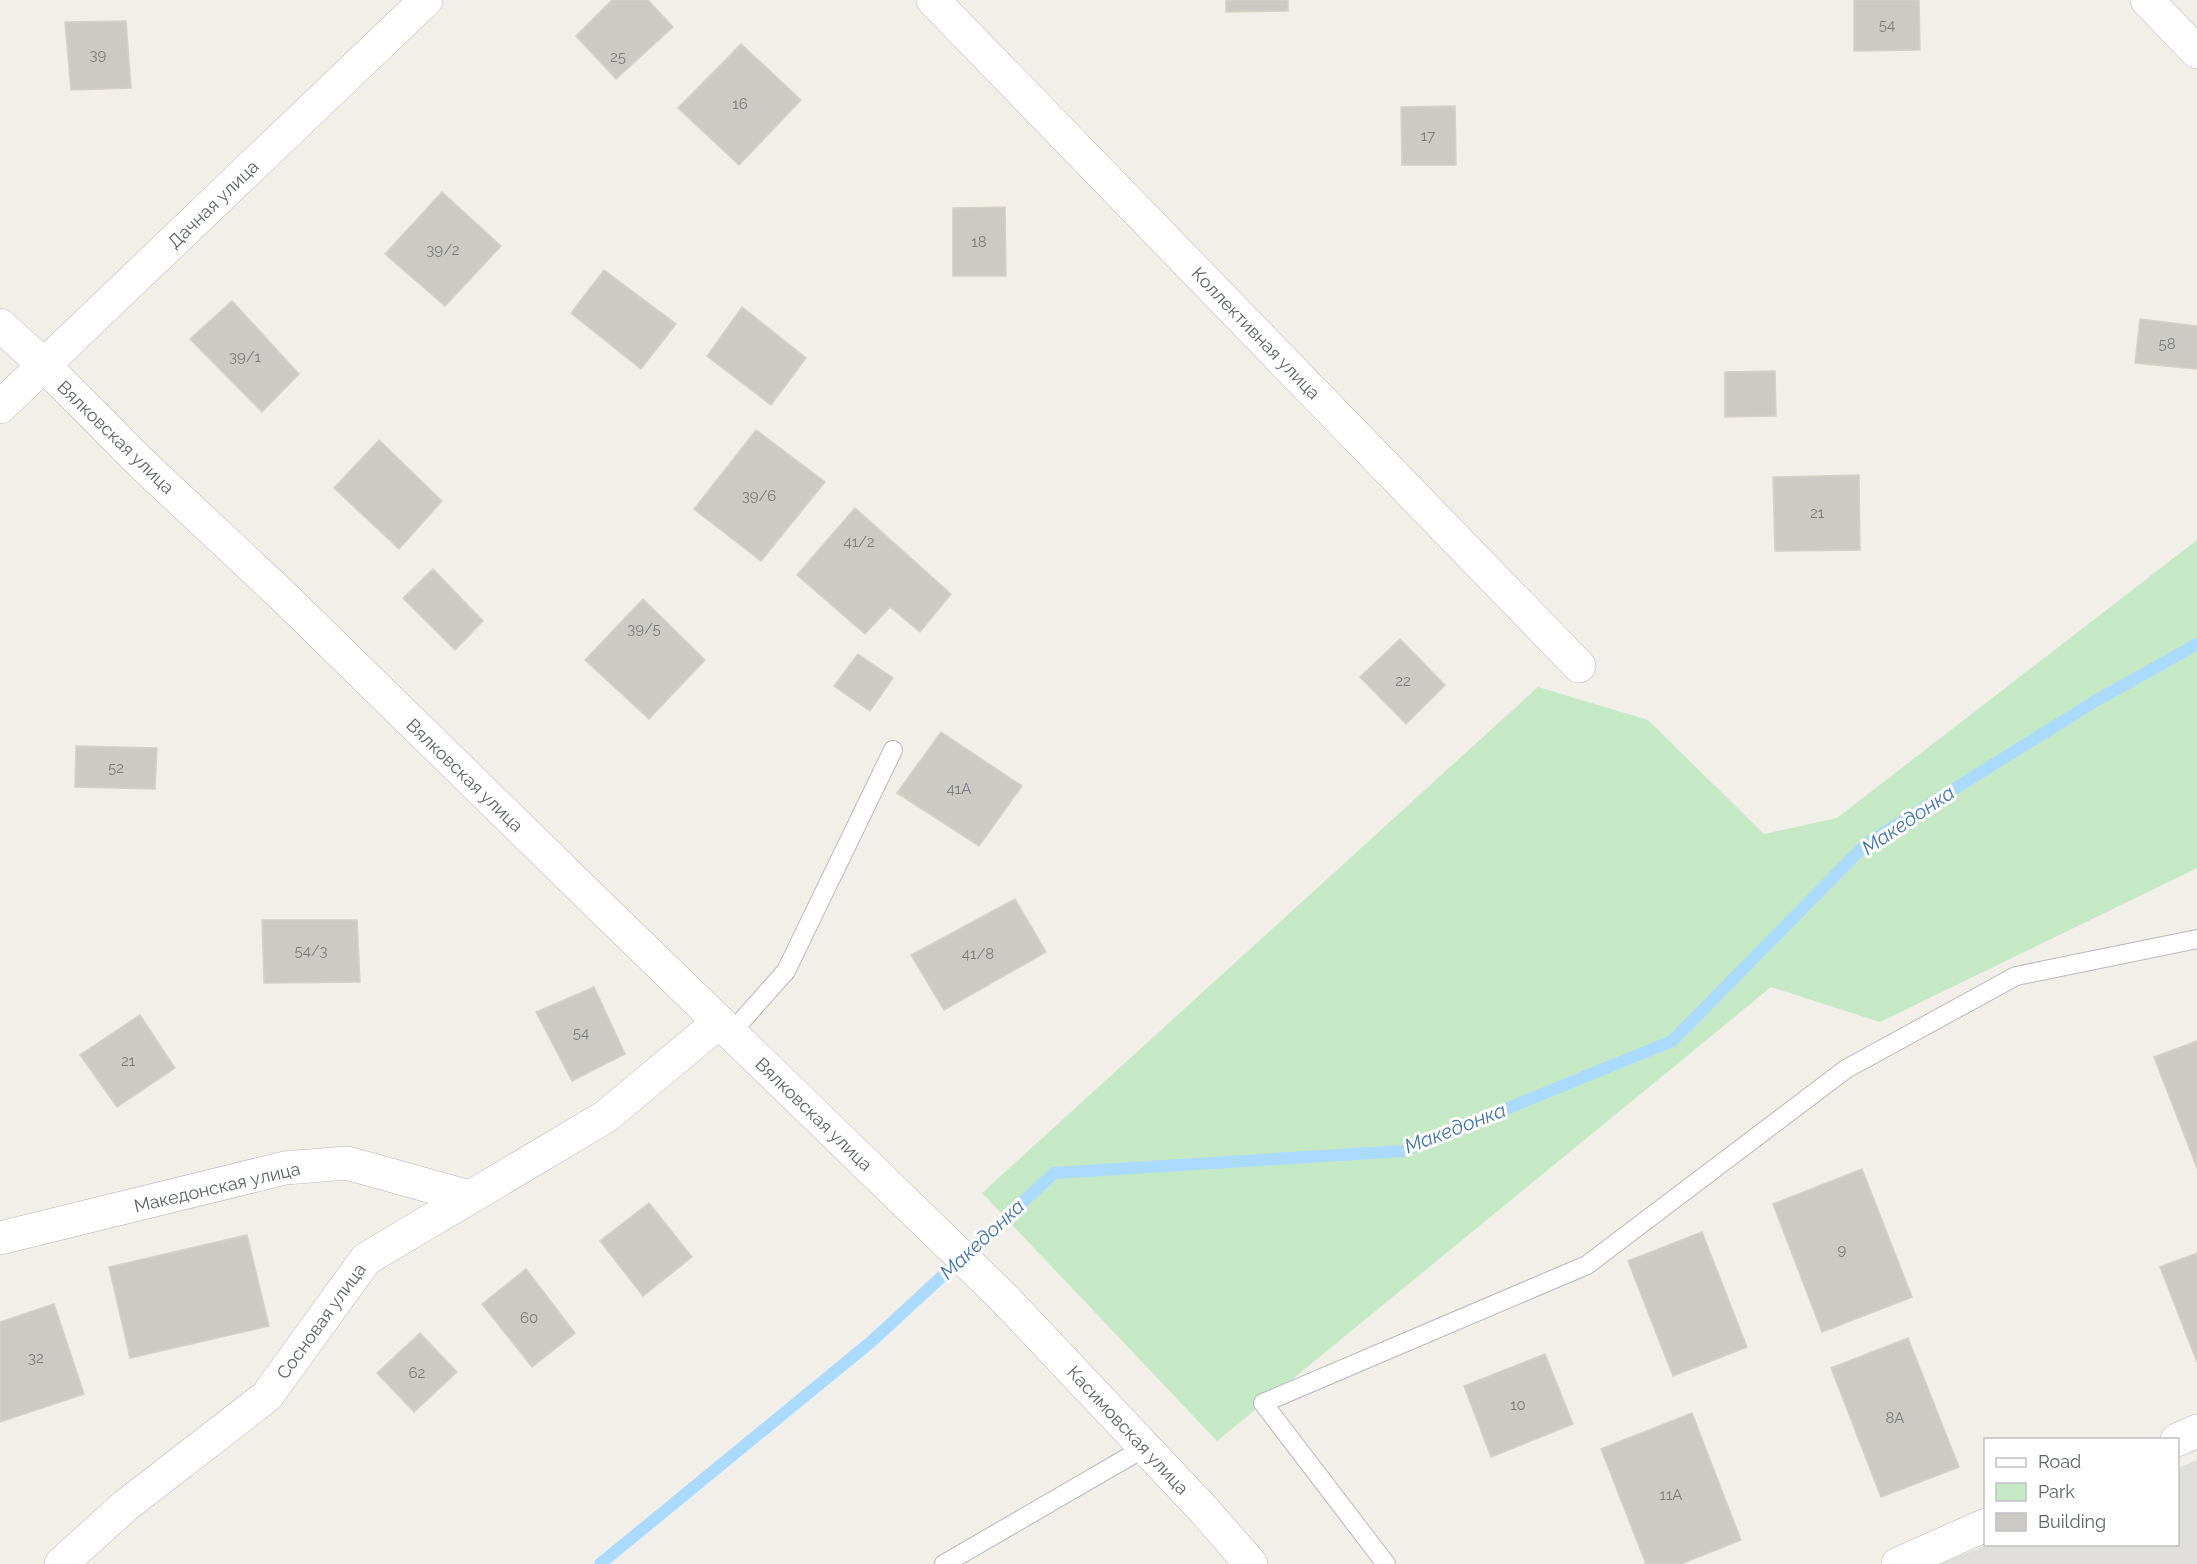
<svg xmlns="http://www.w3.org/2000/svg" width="2197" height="1564" viewBox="0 0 2197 1564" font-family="Raleway,sans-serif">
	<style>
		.industrial { fill: #e0deda }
		.green { fill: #c5e8c5 }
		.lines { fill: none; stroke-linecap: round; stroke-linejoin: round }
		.stream { stroke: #aadaff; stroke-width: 12 }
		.building { fill: #cccac5; stroke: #d6d1c6; stroke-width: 1.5 }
		.service-casing { stroke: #b5b8bc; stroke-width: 20 }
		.minor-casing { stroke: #b5b8bc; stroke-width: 34 }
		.secondary-casing { stroke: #b6babf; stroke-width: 34 }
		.service { stroke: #fff; stroke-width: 18 }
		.minor { stroke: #fff; stroke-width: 33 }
		.secondary { stroke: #fff; stroke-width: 33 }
		.labels { text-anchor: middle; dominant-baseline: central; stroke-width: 6; stroke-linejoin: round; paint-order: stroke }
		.number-label { font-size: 15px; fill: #7a7d7f }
		.street-label { font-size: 18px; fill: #5f6368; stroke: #fff }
		.water-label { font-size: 20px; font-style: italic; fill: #4174aa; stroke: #fff }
	</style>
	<rect width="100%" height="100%" fill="#f1efe8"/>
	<path class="industrial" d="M2197 1460V1564H1939L1988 1545 2178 1544V1468Z"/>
	<path class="green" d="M2197 540V868L1880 1022 1771 987 1217 1441 982 1193 1538 687 1648 720 1764 834 1837 818Z"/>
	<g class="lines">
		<path class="stream" d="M600 1564 872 1341 1054 1173 1403 1151 1672 1041 1867 843 2097 700 2197 644"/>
	</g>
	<path class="building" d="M612 0H648L673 27 616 79 576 36Z
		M1226 0H1288V11L1226 12Z
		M1854 0H1919L1920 50 1854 51Z
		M126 21 131 88 71 90 65 22Z
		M741 44 801 100 739 165 678 108Z
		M1455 106 1456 165H1402L1401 107Z
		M442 192 501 246 445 306 385 254Z
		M1005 207 1006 276H953V208Z
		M604 270 676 324 641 369 571 313Z
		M232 301 299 374 262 412 190 339Z
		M742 307 806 358 771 405 707 356Z
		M2140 319 2197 326V369L2135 363Z
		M1775 371 1776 416 1725 417V372Z
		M756 430 825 482 761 561 694 509Z
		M379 440 442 501 399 549 334 488Z
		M1859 475 1860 550 1775 551 1773 477Z
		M855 508 951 594 920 632 890 607 865 634 797 575Z
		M433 569 483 621 455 650 403 598Z
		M643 599 705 660 649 719 585 660Z
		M1400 639 1445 685 1406 724 1360 677Z
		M858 654 893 678 870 711 834 686Z
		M941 732 1022 786 979 846 897 793Z
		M76 746 157 748 155 789 75 787Z
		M1015 899 1046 952 944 1010 911 955Z
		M262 920H357L360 982 264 983Z
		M594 987 625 1054 572 1081 536 1012Z
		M140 1015 175 1068 117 1107 80 1055Z
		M2197 1041V1168L2154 1057Z
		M1862 1169 1912 1297 1822 1332 1773 1204Z
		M649 1203 692 1257 643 1296 600 1241Z
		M1702 1232 1747 1347 1673 1376 1628 1261Z
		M247 1235 269 1326 130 1358 109 1267Z
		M2197 1253V1362L2160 1267Z
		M526 1269 575 1333 532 1367 482 1304Z
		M54 1304 84 1394 0 1422V1322Z
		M420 1333 457 1372 414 1412 377 1373Z
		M1908 1338 1959 1467 1881 1497 1831 1368Z
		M1545 1354 1573 1424 1491 1457 1464 1386Z
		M1692 1413 1741 1540 1681 1564H1646L1601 1449Z"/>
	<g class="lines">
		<defs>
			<path id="service" d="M731 1033 786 971 893 750
				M944 1564 1144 1448
				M1386 1564 1263 1403 1587 1265 1846 1069 2016 976 2197 939"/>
			<path id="minor" d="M933 0 1579 666
				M2147 0 2197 52
				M0 407 426 0
				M0 1238 285 1168 347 1163 469 1197
				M2177 1440 2197 1431
				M61 1564 125 1506 267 1396 366 1259 605 1117 719 1022
				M1898 1564 1986 1525"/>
			<path id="secondary" d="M0 325 44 365 139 461 283 596 608 914 1003 1297 1203 1509 1251 1564"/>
		</defs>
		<use href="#service" class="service-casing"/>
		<use href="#minor" class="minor-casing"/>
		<use href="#secondary" class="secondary-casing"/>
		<use href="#service" class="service"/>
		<use href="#minor" class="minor"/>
		<use href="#secondary" class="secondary"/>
	</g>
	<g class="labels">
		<g class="number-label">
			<text x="1887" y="25">54</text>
			<text x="98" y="55">39</text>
			<text x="618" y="57">25</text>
			<text x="740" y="104">16</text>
			<text x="1428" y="136">17</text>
			<text x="979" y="242">18</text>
			<text x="443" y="250">39/2</text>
			<text x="2167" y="344">58</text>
			<text x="245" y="357">39/1</text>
			<text x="759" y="496">39/6</text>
			<text x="1817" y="513">21</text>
			<text x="859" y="542">41/2</text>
			<text x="644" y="629">39/5</text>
			<text x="1403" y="681">22</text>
			<text x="116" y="768">52</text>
			<text x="959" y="789">41А</text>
			<text x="311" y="951">54/3</text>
			<text x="978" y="954">41/8</text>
			<text x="581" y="1033">54</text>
			<text x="128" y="1061">21</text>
			<text x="1842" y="1250">9</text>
			<text x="529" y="1318">60</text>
			<text x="36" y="1358">32</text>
			<text x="417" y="1373">62</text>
			<text x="1518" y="1405">10</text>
			<text x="1895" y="1418">8А</text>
			<text x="1671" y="1495">11А</text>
		</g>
		<g class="street-label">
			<text transform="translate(213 204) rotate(-44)">Дачная улица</text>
			<text transform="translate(1256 333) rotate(46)">Коллективная улица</text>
			<text transform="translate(116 437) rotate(44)">Вялковская улица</text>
			<text transform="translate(465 775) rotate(44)">Вялковская улица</text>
			<text transform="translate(814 1114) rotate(44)">Вялковская улица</text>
			<text transform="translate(217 1187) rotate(-13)">Македонская улица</text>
			<text transform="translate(321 1321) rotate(-54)">Сосновая улица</text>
			<text transform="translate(1128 1430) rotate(47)">Касимовская улица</text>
		</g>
		<g class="water-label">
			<text transform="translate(1908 820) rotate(-34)">Македонка</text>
			<text transform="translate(1455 1128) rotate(-21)">Македонка</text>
			<text transform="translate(982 1239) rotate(-43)">Македонка</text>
		</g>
	</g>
	<rect x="1984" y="1438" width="195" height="108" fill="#ffffff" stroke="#bfc1c3" stroke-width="1.5"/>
	<rect x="1996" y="1458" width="30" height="9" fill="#ffffff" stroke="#bfc1c3" stroke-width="1.5"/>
	<text x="2038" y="1468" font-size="18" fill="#5f6368">Road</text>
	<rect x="1996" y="1483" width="30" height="18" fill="#c5e8c5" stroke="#bfc1c3" stroke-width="1.5"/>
	<text x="2038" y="1498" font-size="18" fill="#5f6368">Park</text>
	<rect x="1996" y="1513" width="30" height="18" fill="#cccac5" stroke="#bfc1c3" stroke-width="1.5"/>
	<text x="2038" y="1528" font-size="18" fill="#5f6368">Building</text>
</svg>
